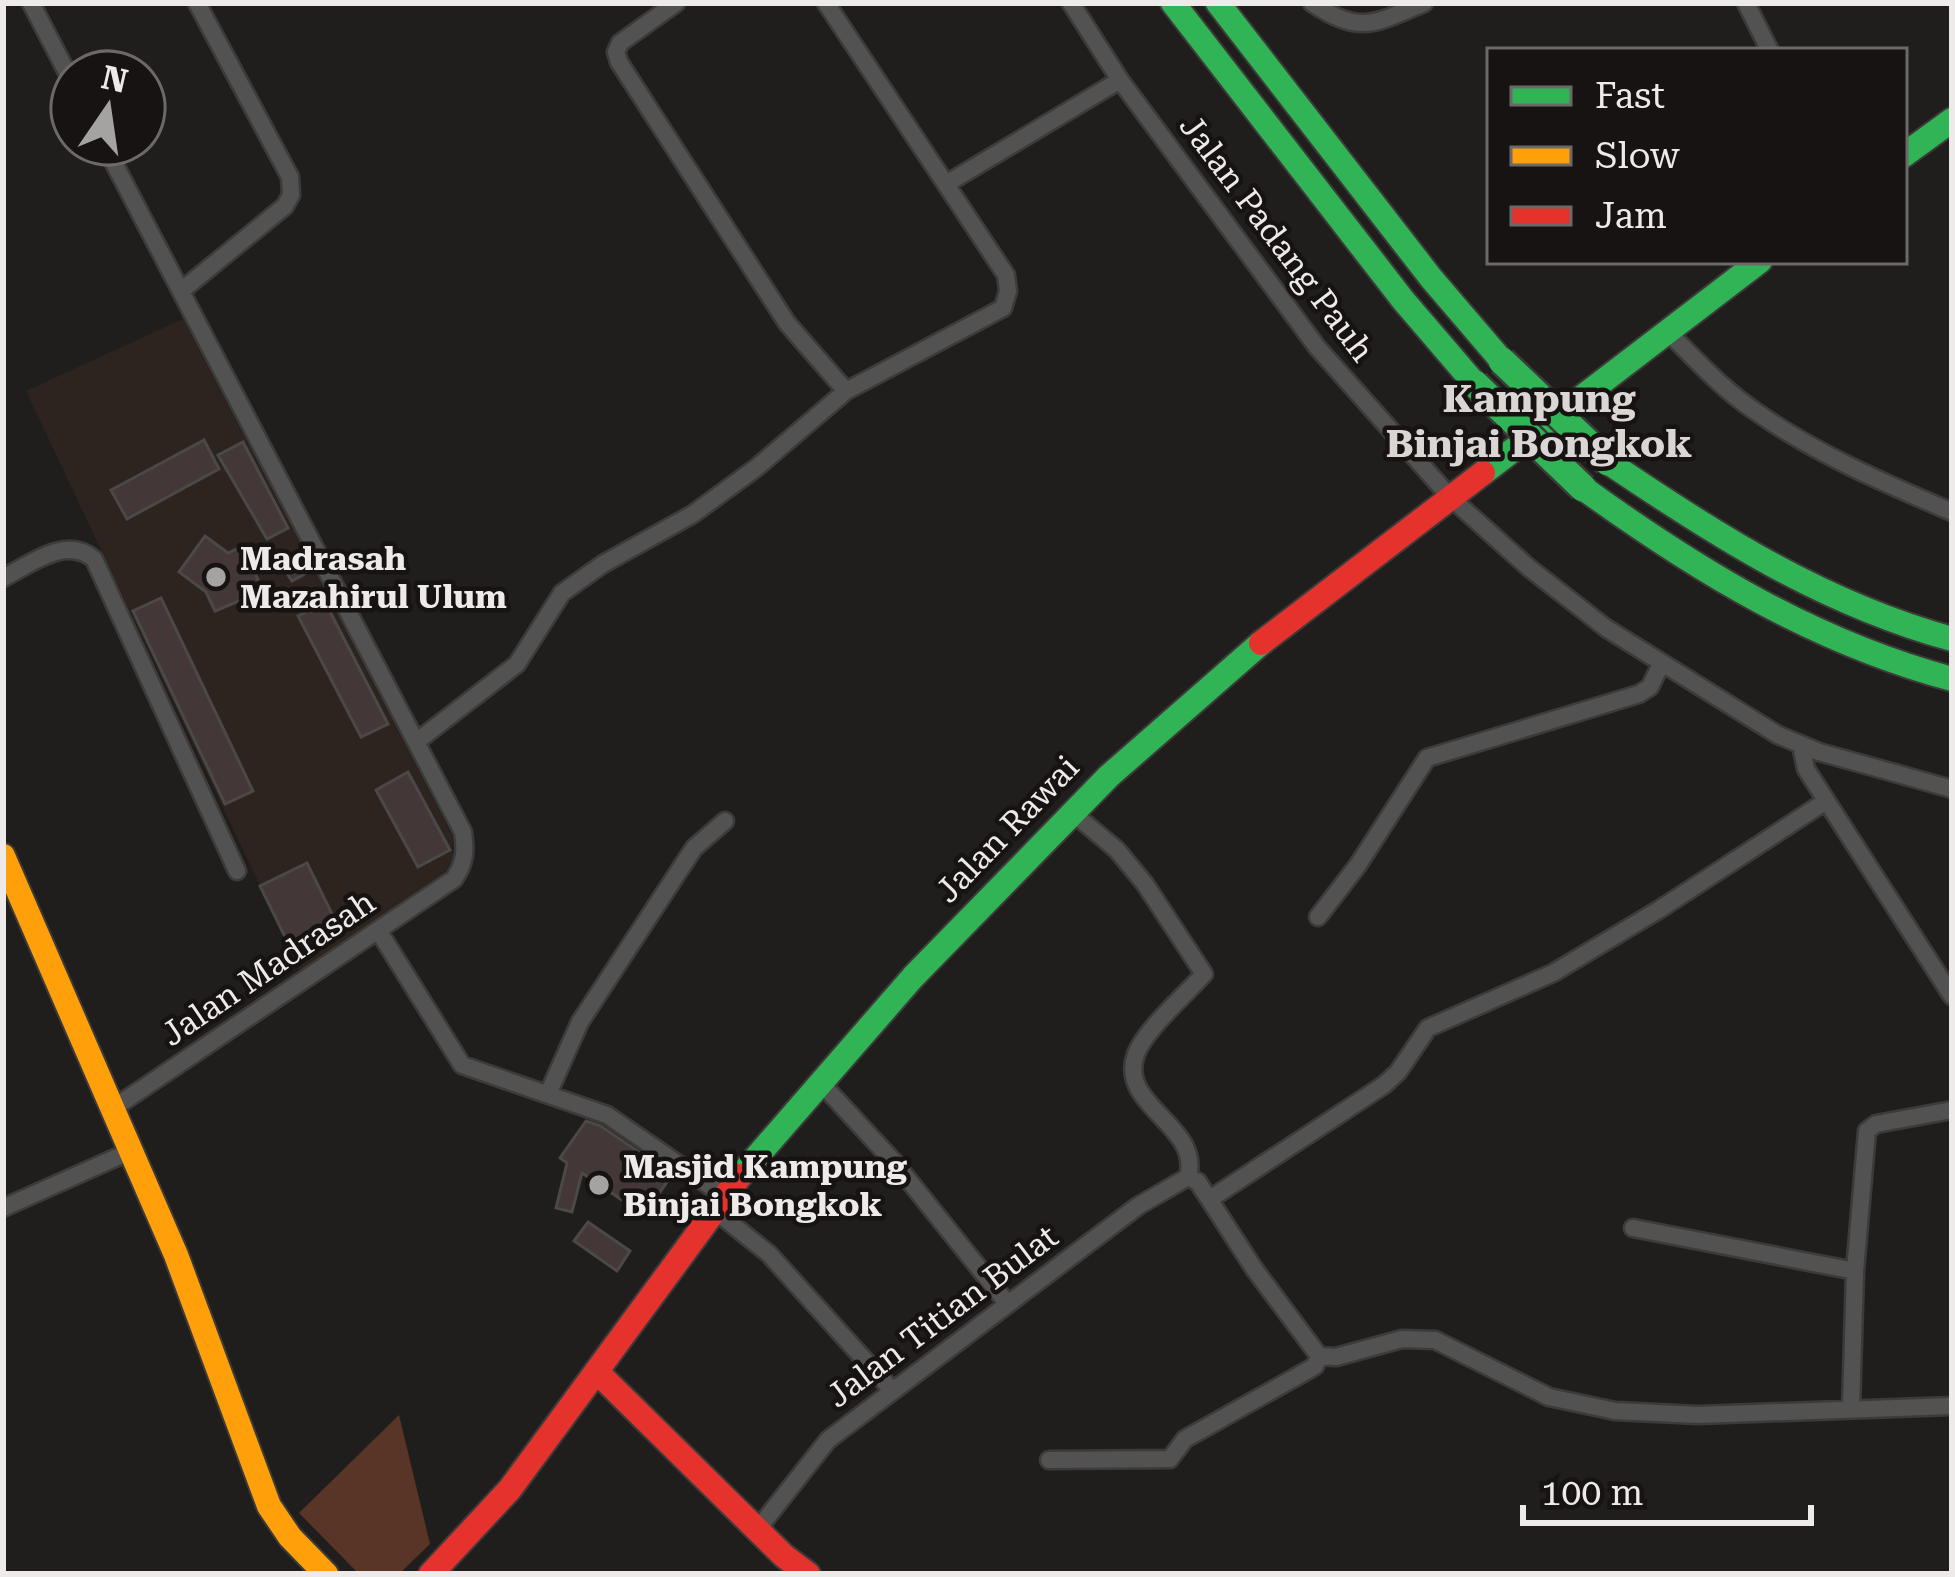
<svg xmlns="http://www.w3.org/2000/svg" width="1955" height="1577" viewBox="0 0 1955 1577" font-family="'Roboto Serif',serif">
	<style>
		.built { fill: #2d2420 }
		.green { fill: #583526 }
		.building { fill: #433837; stroke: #4b4848; stroke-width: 3 }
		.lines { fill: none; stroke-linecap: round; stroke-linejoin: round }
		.street-casing { stroke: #3c3b3a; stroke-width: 21 }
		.fast-casing { stroke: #3c3b3a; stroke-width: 28 }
		.slow-casing { stroke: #3c3b3a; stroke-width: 28 }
		.jam-casing { stroke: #3c3b3a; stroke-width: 28 }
		.street { stroke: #535252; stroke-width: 16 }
		.fast { stroke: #30b455; stroke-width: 24 }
		.slow { stroke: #ff9f0a; stroke-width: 24 }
		.jam { stroke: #e5322d; stroke-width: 24 }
		.fast-bridge-casing { stroke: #3c3b3a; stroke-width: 32; stroke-linecap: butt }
		.fast-bridge { stroke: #30b455; stroke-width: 27 }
		.poi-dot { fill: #a5a3a1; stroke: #171312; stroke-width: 4.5 }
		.labels { text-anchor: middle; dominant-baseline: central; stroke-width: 9; stroke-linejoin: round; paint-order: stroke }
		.street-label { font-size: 33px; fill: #edeae9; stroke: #171312 }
		.poi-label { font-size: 33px; font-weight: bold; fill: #edeae9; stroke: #171312; text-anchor: start }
		.quarter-label { font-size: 39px; font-weight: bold; fill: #dbd5d3; stroke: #171312 }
	</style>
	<rect width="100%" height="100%" fill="#201e1c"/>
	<path class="built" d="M183 319 452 835 453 860 446 871 300 970 26 391Z"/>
	<path class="green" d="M399 1415 430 1544 399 1574H359L299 1513Z"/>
	<path class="building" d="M204 440 219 469 127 519 111 490Z
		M243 442 288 528 267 539 218 455Z
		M205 536 228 553 243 546 263 591 215 611 206 592 179 572Z
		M301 552 312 570 292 581 281 564Z
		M161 598 253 791 225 804 133 611Z
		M325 602 388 724 361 737 298 616Z
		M408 772 450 850 418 867 376 790Z
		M307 863 336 922 289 945 260 886Z
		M586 1121 601 1126 672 1175 644 1215 582 1173 572 1212 556 1208 567 1163 560 1158Z
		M588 1222 630 1251 617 1271 574 1241Z"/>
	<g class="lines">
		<defs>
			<path id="street" d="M31 3 72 82
				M676 3 620 43 616 52 619 62 787 323 846 391
				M1071 3 1120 80 1317 347 1450 497 1528 567 1606 628 1778 735 1819 752 1952 789
				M1312 3C1360 35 1374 24 1424 3
				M1746 3 1770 51
				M104 144 463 832C466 851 465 863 454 879L115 1107
				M946 184 1120 80
				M181 291 285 206 291 195 290 177 197 3
				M1666 330C1694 358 1722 389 1755 411 1816 454 1884 483 1952 512
				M3 578C31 564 66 535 94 559L237 871
				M416 742 517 664 562 593 603 564 693 514 756 468 846 391 1003 308 1008 291 1006 275 826 3
				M1801 745 1806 769 1952 996
				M1073 813 1117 850 1145 884 1204 974C1185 995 1145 1030 1136 1054 1117 1106 1202 1125 1188 1177
				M1318 917 1358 865 1427 758 1639 694 1650 687 1661 664
				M378 930 462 1065 607 1115 723 1195
				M820 1082 894 1162 1007 1303
				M548 1094 580 1022 694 848 725 821
				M1188 1177 1198 1182 1255 1270 1319 1356 1336 1357 1402 1339 1435 1340 1549 1397 1615 1411 1698 1415 1952 1406
				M1210 1199 1384 1085 1398 1072 1428 1028 1553 973 1660 909 1826 801
				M3 1208 133 1150
				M713 1209 769 1254 891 1389
				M1633 1228 1855 1271
				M1851 1409 1855 1271 1867 1131 1876 1124 1952 1110
				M1049 1460 1170 1459 1185 1439 1303 1373 1315 1366 1319 1356
				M757 1530 828 1440 1138 1206 1188 1177"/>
			<path id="fast" d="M1173 3 1403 300 1475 384
				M1218 3 1431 278 1502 361
				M1904 155 1952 120
				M1608 462C1717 536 1824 604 1952 639
				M1483 473 1760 261
				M1583 488C1698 571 1814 642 1952 679
				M740 1176 913 977 1109 776 1261 643"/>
			<path id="slow" d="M3 856 176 1255 269 1506 290 1537 326 1574"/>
			<path id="jam" d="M1261 643 1483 473
				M597 1372 784 1556 808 1574
				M431 1574 510 1489 740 1176"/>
		</defs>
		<use href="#street" class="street-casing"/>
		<use href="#fast" class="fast-casing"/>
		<use href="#slow" class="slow-casing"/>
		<use href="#jam" class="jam-casing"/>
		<use href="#street" class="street"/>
		<use href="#fast" class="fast"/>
		<use href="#slow" class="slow"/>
		<use href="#jam" class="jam"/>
		<defs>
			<path id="fast-bridge" d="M1502 361 1608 462
				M1475 384 1583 488"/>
		</defs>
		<use href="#fast-bridge" class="fast-bridge-casing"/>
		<use href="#fast-bridge" class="fast-bridge"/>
	</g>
	<g class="poi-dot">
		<circle cx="216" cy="577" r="12"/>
		<circle cx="599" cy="1185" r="12"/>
	</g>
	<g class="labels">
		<g class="street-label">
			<text transform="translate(1277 238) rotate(53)">Jalan Padang Pauh</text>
			<text transform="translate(1007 829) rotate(-46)">Jalan Rawai</text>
			<text transform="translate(268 968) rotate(-34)">Jalan Madrasah</text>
			<text transform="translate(942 1316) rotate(-37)">Jalan Titian Bulat</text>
		</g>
		<g class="poi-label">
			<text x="240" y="558">Madrasah<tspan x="240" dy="38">Mazahirul Ulum</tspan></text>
			<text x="623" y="1166">Masjid Kampung<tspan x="623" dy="38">Binjai Bongkok</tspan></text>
		</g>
		<g class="quarter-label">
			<text x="1539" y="399">Kampung<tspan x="1539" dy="45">Binjai Bongkok</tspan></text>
		</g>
	</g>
	<rect width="1955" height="1577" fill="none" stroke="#edeae9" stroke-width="12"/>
	<rect x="1487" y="48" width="420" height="216" fill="#171312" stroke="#6d6968" stroke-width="3"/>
	<rect x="1511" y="87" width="60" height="18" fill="#30b455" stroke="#6d6968" stroke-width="3"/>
	<text x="1595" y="108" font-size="36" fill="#edeae9">Fast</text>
	<rect x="1511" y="147" width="60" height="18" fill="#ff9f0a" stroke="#6d6968" stroke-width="3"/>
	<text x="1595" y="168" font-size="36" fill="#edeae9">Slow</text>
	<rect x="1511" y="207" width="60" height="18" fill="#e5322d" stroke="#6d6968" stroke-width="3"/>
	<text x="1595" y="228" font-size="36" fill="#edeae9">Jam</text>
	<g transform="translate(108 108) rotate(13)"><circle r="57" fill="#171312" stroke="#6d6968" stroke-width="3"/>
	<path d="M0-9L21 45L0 30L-21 45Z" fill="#a5a3a1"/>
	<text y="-18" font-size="33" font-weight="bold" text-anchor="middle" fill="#edeae9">N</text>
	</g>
	<path d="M1523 1505v18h288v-18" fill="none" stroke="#edeae9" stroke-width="6"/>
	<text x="1541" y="1505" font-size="36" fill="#edeae9" stroke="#171312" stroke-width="9" paint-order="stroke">100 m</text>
</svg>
